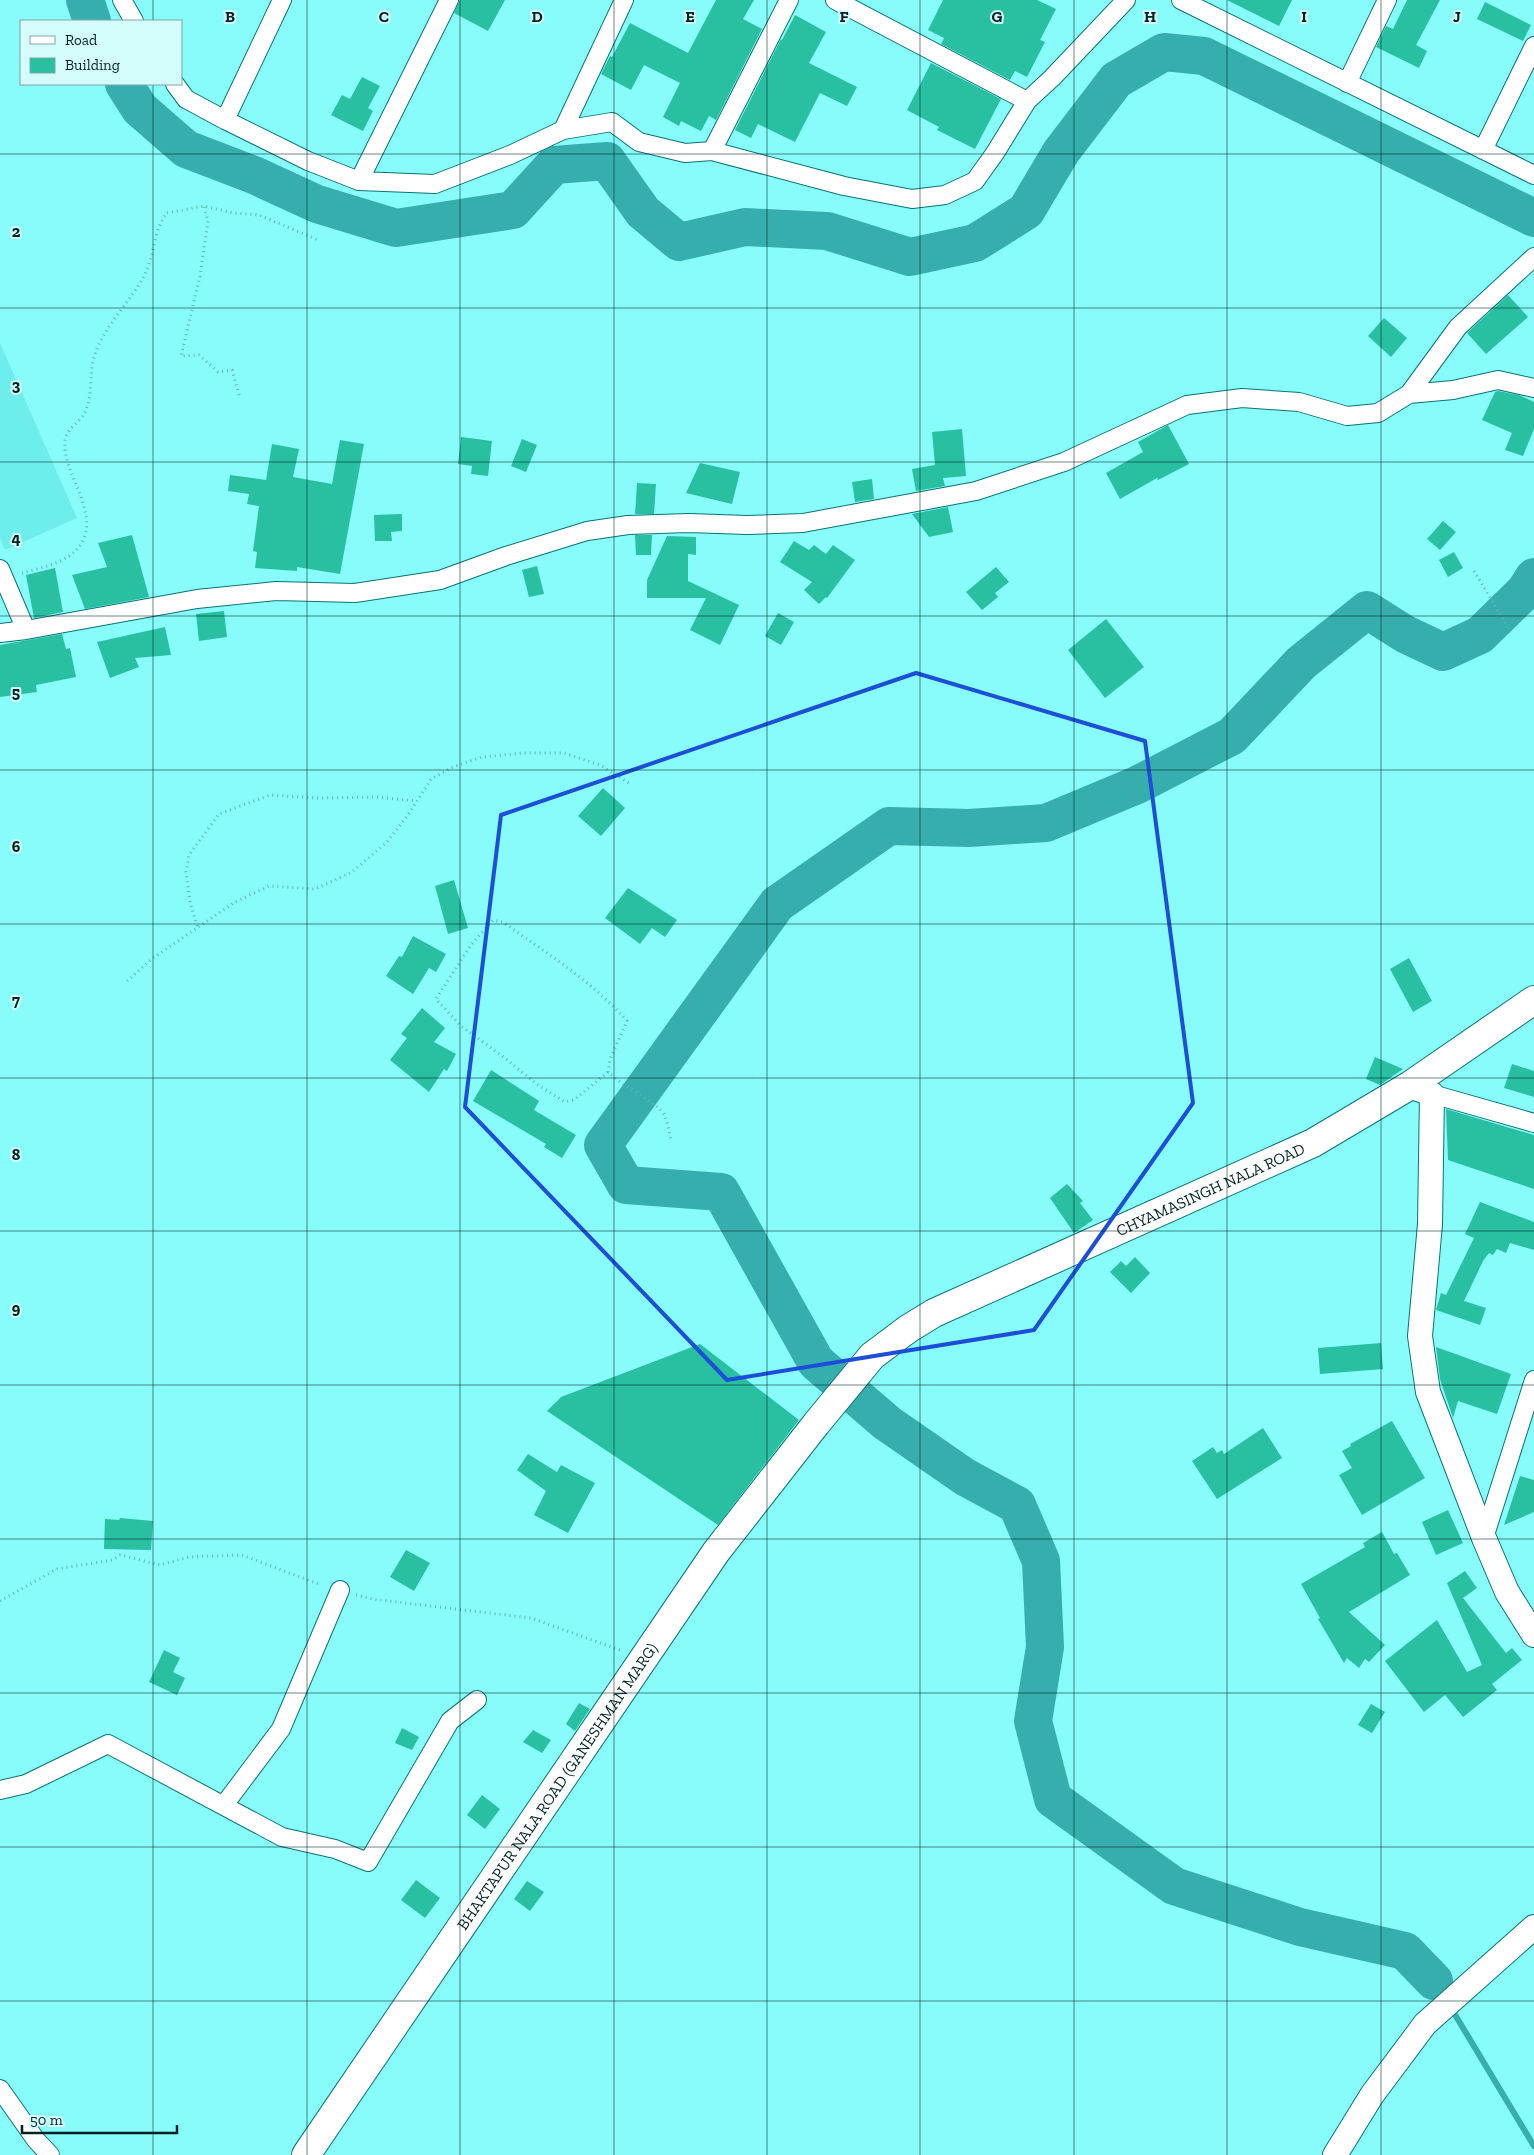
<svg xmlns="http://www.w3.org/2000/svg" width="1534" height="2155" viewBox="0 0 1534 2155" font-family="'Zilla Slab',serif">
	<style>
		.built { fill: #6dedec }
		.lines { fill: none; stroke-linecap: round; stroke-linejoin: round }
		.stream { stroke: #35aead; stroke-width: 6 }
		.river { stroke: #35aead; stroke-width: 38 }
		.building { fill: #28c0a1 }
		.minor-casing { stroke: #087474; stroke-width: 20 }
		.secondary-casing { stroke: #087474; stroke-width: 26 }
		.primary-casing { stroke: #087474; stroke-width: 30 }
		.path { stroke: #5db7b6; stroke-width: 3; stroke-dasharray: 1 4; stroke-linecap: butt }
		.minor { stroke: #fff; stroke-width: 18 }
		.secondary { stroke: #fff; stroke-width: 24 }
		.primary { stroke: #fff; stroke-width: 28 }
		.marked { fill: none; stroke: #1d4ed8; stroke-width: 4; stroke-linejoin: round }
		.grid { fill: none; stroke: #022; stroke-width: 1; stroke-opacity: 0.55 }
		.labels { text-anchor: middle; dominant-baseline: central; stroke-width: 4; stroke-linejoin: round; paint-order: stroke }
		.street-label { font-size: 16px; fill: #022; stroke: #d3fcfb }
		.grid-label { font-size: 16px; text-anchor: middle; font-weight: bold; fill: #022; stroke: #d3fcfb; stroke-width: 4; stroke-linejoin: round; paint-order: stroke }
	</style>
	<rect width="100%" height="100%" fill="#88fcfa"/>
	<path class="built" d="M0 343 77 518 5 550 0 538Z"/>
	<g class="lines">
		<path class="stream" d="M1434 1981 1446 2000
			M1451 2008 1534 2146"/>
		<path class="river" d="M85 0 92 21
			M124 84 140 109 186 149 254 175 317 204 396 228 513 210 554 165 607 161 643 212 679 242 745 227 827 231 910 257 975 243 1026 211 1061 152 1116 80 1164 52 1204 56 1534 218
			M1434 1981 1405 1951 1300 1927 1174 1886 1053 1799 1033 1721 1045 1647 1041 1561 1017 1505 965 1477 887 1423 816 1362 721 1192 626 1185 603 1145 777 904 889 826 969 828 1046 823 1137 785 1232 736 1301 663 1367 610 1405 634 1443 652 1480 635 1525 591 1534 577"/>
	</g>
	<path class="building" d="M460 0H505L488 31 454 13Z
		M716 0H754L743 19 762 29 716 120 709 116 701 131 681 121 679 126 663 117 680 83 644 65 631 90 601 74 610 56 612 57 630 23 688 53Z
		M943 0H1037L1056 9 1040 40 1045 42 1027 77 1015 71 1010 80 941 44 944 38 928 30Z
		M1227 0H1292L1279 26Z
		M1407 0H1440L1416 45 1427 51 1419 68 1376 47 1386 26 1393 29Z
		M1485 2 1531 25 1523 41 1477 19Z
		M795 15 826 32 809 63 857 87 847 106 820 93 795 142 758 124 751 138 735 130 781 39 782 40Z
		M931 63 1001 99 975 149 937 130 939 127 907 110Z
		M362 77 380 86 368 108 373 111 363 131 331 115 342 95 350 99Z
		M1508 295 1528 317 1486 354 1467 333Z
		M1384 318 1407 338 1391 357 1368 336Z
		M1498 391 1519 395 1534 402V429L1523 456 1505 450 1512 433 1482 420 1495 392Z
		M1168 425 1189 464 1158 480 1157 478 1120 499 1106 473 1143 452 1138 442Z
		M962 429 966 476 943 478 945 486 916 491 912 469 935 465 932 432Z
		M461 437 492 441 488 476 471 474 472 466 458 464Z
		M522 439 537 445 526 472 511 466Z
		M340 440 364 444 340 574 297 567V571L255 568 257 552 253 551 259 506 247 504 249 494 228 491 230 475 266 480 272 444 299 449 293 477 332 484Z
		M700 463 740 472 732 504 686 493Z
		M872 479 874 499 855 502 852 482Z
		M637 483 656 484 654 514H635Z
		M948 507 953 532 929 537 912 514Z
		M402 514V531L391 532 392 541H375L374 515Z
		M1443 521 1456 532 1440 550 1427 539Z
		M132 535 149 597 85 609 72 575 107 567 98 543Z
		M635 535H652L651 555H636Z
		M667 536 696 537V555L688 554V581L739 605 720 645 690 630 706 598H647V580Z
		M794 541 809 550 814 545 826 554 833 545 855 560 827 598 826 597 819 604 804 590 812 582 780 562Z
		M1454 552 1463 568 1448 577 1439 560Z
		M537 566 544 594 529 597 522 570Z
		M996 567 1009 582 995 593 998 597 982 610 966 592Z
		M55 568 63 612 34 618 26 575Z
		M224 611 227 637 199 641 196 614Z
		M778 613 794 622 781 645 765 636Z
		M1106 619 1144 667 1105 698 1068 650Z
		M165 627 171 655 135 658 139 667 110 678 97 642Z
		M62 634 66 649 70 648 76 677 36 685 37 692 0 697V645Z
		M603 788 625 808 601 836 578 816Z
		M454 880 468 928 448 934 435 886Z
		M628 888 677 920 665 937 652 928 640 944 605 918Z
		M413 936 446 954 436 972 429 968 413 994 386 976 399 956 402 957Z
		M1409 958 1432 1001 1413 1012 1390 969Z
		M422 1008 445 1028 434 1042 456 1054 447 1071 444 1069 429 1092 390 1060 407 1038 401 1034Z
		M1375 1057 1403 1069 1380 1085 1366 1079Z
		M1512 1064 1534 1071V1097L1504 1088Z
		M491 1070 539 1101 534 1110 576 1135 562 1158 544 1147 546 1144 473 1101Z
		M1446 1109 1534 1135V1189L1448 1160Z
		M1067 1184 1083 1201 1080 1203 1093 1220 1074 1233 1050 1198Z
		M1480 1202 1534 1222V1250L1510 1243 1506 1253 1497 1249 1493 1255 1489 1253 1483 1261 1464 1301 1486 1308 1480 1325 1436 1310 1441 1293 1446 1295 1474 1238 1465 1234Z
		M1135 1257 1150 1273 1131 1293 1110 1272 1121 1261 1126 1266Z
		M1381 1343 1383 1369 1320 1374 1318 1348Z
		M700 1344 799 1420 718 1525 547 1411 561 1397Z
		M1436 1347 1511 1374 1497 1414 1458 1401 1453 1418 1440 1379Z
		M1392 1421 1425 1478 1362 1515 1339 1475 1352 1468 1342 1451 1351 1446 1350 1444Z
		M1263 1428 1282 1458 1217 1499 1192 1461 1213 1447 1217 1453 1222 1450 1224 1454Z
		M528 1454 557 1472 561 1465 595 1483 568 1533 534 1515 546 1491 517 1470Z
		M1520 1476 1534 1480V1512L1504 1525Z
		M1448 1510 1463 1543 1436 1555 1422 1522Z
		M120 1518 153 1521 151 1550 104 1549 105 1519 119 1520Z
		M1382 1532 1394 1554 1397 1553 1410 1575 1349 1612 1385 1645 1369 1662 1365 1659 1359 1668 1347 1658 1344 1663 1318 1619 1320 1618 1301 1584 1365 1547 1363 1543Z
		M406 1550 430 1563 414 1591 390 1577Z
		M1465 1571 1477 1588 1463 1598 1506 1653 1512 1648 1522 1660 1492 1684 1497 1690 1463 1717 1445 1695 1424 1712 1385 1661 1437 1620 1467 1672 1482 1665 1447 1583Z
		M164 1650 180 1658 173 1672 185 1678 177 1695 149 1682Z
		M579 1703 590 1709 575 1731 566 1724Z
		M1371 1704 1385 1712 1372 1733 1358 1725Z
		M402 1728 419 1737 412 1750 395 1743Z
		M533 1730 551 1740 542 1753 523 1742Z
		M482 1795 500 1809 485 1829 467 1815Z
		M416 1880 440 1898 425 1918 401 1900Z
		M527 1881 544 1892 530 1911 514 1899Z"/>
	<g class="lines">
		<defs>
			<path id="minor" d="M122 0 134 21
				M835 0 1027 101
				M1181 0 1534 175
				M1347 83 1387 0
				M175 84 186 99 225 120 308 161 359 181 435 184 510 155 563 130 612 122 639 142 685 153 712 151 844 186 912 199 945 195 975 181 995 153 1027 101 1052 78 1126 0
				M225 120 282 0
				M563 130 624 0
				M1483 150 1534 46
				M712 151 789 0
				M359 181 449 0
				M1409 394 1458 327 1534 257
				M0 569 26 630
				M0 633 26 630 197 599 276 591 355 593 440 580 506 556 587 531 628 525 689 523 747 525 803 523 976 491 1064 462 1187 405 1242 398 1299 402 1347 416 1378 413 1409 394 1453 390 1498 380 1534 388
				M1432 1094 1534 1123
				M1484 1538 1534 1380
				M0 1790 26 1784 108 1744 282 1837 335 1849 368 1862 450 1721 477 1700
				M224 1805 281 1729 340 1590
				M0 2089 36 2140 50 2155"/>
			<path id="secondary" d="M1409 1086 1432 1094 1430 1224 1420 1336 1428 1392 1484 1538 1507 1592 1534 1635
				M1335 2155 1372 2095 1425 2024 1534 1927"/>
			<g id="primary">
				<path id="s1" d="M306 2155 716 1552 816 1424 872 1356 908 1329 934 1313 1313 1143 1409 1086 1534 1000"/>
			</g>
		</defs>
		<use href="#minor" class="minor-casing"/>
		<use href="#secondary" class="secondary-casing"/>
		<use href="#primary" class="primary-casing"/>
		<path class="path" d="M204 207 208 221 200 276 181 356 199 355 218 372 232 370 240 398
			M1474 571 1512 634
			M22 573C44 567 73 562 83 540 98 509 62 472 65 441 66 429 79 423 84 414 94 396 88 373 95 354 104 328 125 307 140 283 150 268 152 251 157 233 159 226 163 219 166 213L204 206 233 213 259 215 318 240
			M197 926 190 902 186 872 189 855 219 814 270 795 318 798 376 797 417 801
			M127 981 153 958 235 902 269 886 315 889 352 872 387 842 410 812 431 779 453 767 482 757 523 753H564L600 765 632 785
			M608 1072 574 1100 565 1102 538 1085 501 1055 461 1026 436 999 471 945 493 920 503 922C546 953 592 981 627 1021L610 1059 608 1072C622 1086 658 1102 665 1116 668 1123 669 1132 671 1140
			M356 1595 372 1599 531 1618 620 1650
			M0 1601 57 1569 112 1560 120 1555 160 1565 189 1557 242 1555 321 1585"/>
		<use href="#minor" class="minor"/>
		<use href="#secondary" class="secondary"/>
		<use href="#primary" class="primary"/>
	</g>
	<path class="marked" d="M916 673 1145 741 1193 1103 1034 1330 727 1380 465 1107 501 815Z"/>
	<path class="grid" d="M153 0V21M307 0V2155M460 0V2155M614 0V2155M767 0V2155M920 0V2155M1074 0V2155M1227 0V2155M1381 0V2155M153 84V2155M0 154H1534M0 308H1534M0 462H1534M0 616H1534M0 770H1534M0 924H1534M0 1078H1534M0 1231H1534M0 1385H1534M0 1539H1534M0 1693H1534M0 1847H1534M0 2001H1534"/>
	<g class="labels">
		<g class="street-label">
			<text stroke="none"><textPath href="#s1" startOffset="1358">CHYAMASINGH NALA ROAD</textPath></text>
			<text stroke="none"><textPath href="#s1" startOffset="446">BHAKTAPUR NALA ROAD (GANESHMAN MARG)</textPath></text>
		</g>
	</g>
	<g class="grid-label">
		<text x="230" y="22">B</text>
		<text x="384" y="22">C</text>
		<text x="537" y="22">D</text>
		<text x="690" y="22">E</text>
		<text x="844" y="22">F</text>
		<text x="997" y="22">G</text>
		<text x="1150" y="22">H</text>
		<text x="1304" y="22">I</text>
		<text x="1457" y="22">J</text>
		<text x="16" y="237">2</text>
		<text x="16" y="391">3</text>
		<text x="16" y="544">4</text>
		<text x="16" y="698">5</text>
		<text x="16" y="852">6</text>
		<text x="16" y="1006">7</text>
		<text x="16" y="1160">8</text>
		<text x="16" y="1314">9</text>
	</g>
	<rect x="20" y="20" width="162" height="65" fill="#d3fcfb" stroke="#7fa5a4"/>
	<rect x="30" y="36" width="25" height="8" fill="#ffffff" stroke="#7fa5a4"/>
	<text x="65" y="45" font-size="15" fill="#002222">Road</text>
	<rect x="30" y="58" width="25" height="15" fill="#28c0a1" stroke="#7fa5a4"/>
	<text x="65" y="70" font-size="15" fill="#002222">Building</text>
	<path d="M22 2125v8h155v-8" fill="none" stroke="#002222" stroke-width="2.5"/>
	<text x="30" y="2125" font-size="15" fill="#002222" stroke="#d3fcfb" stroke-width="4" paint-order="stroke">50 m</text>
</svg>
